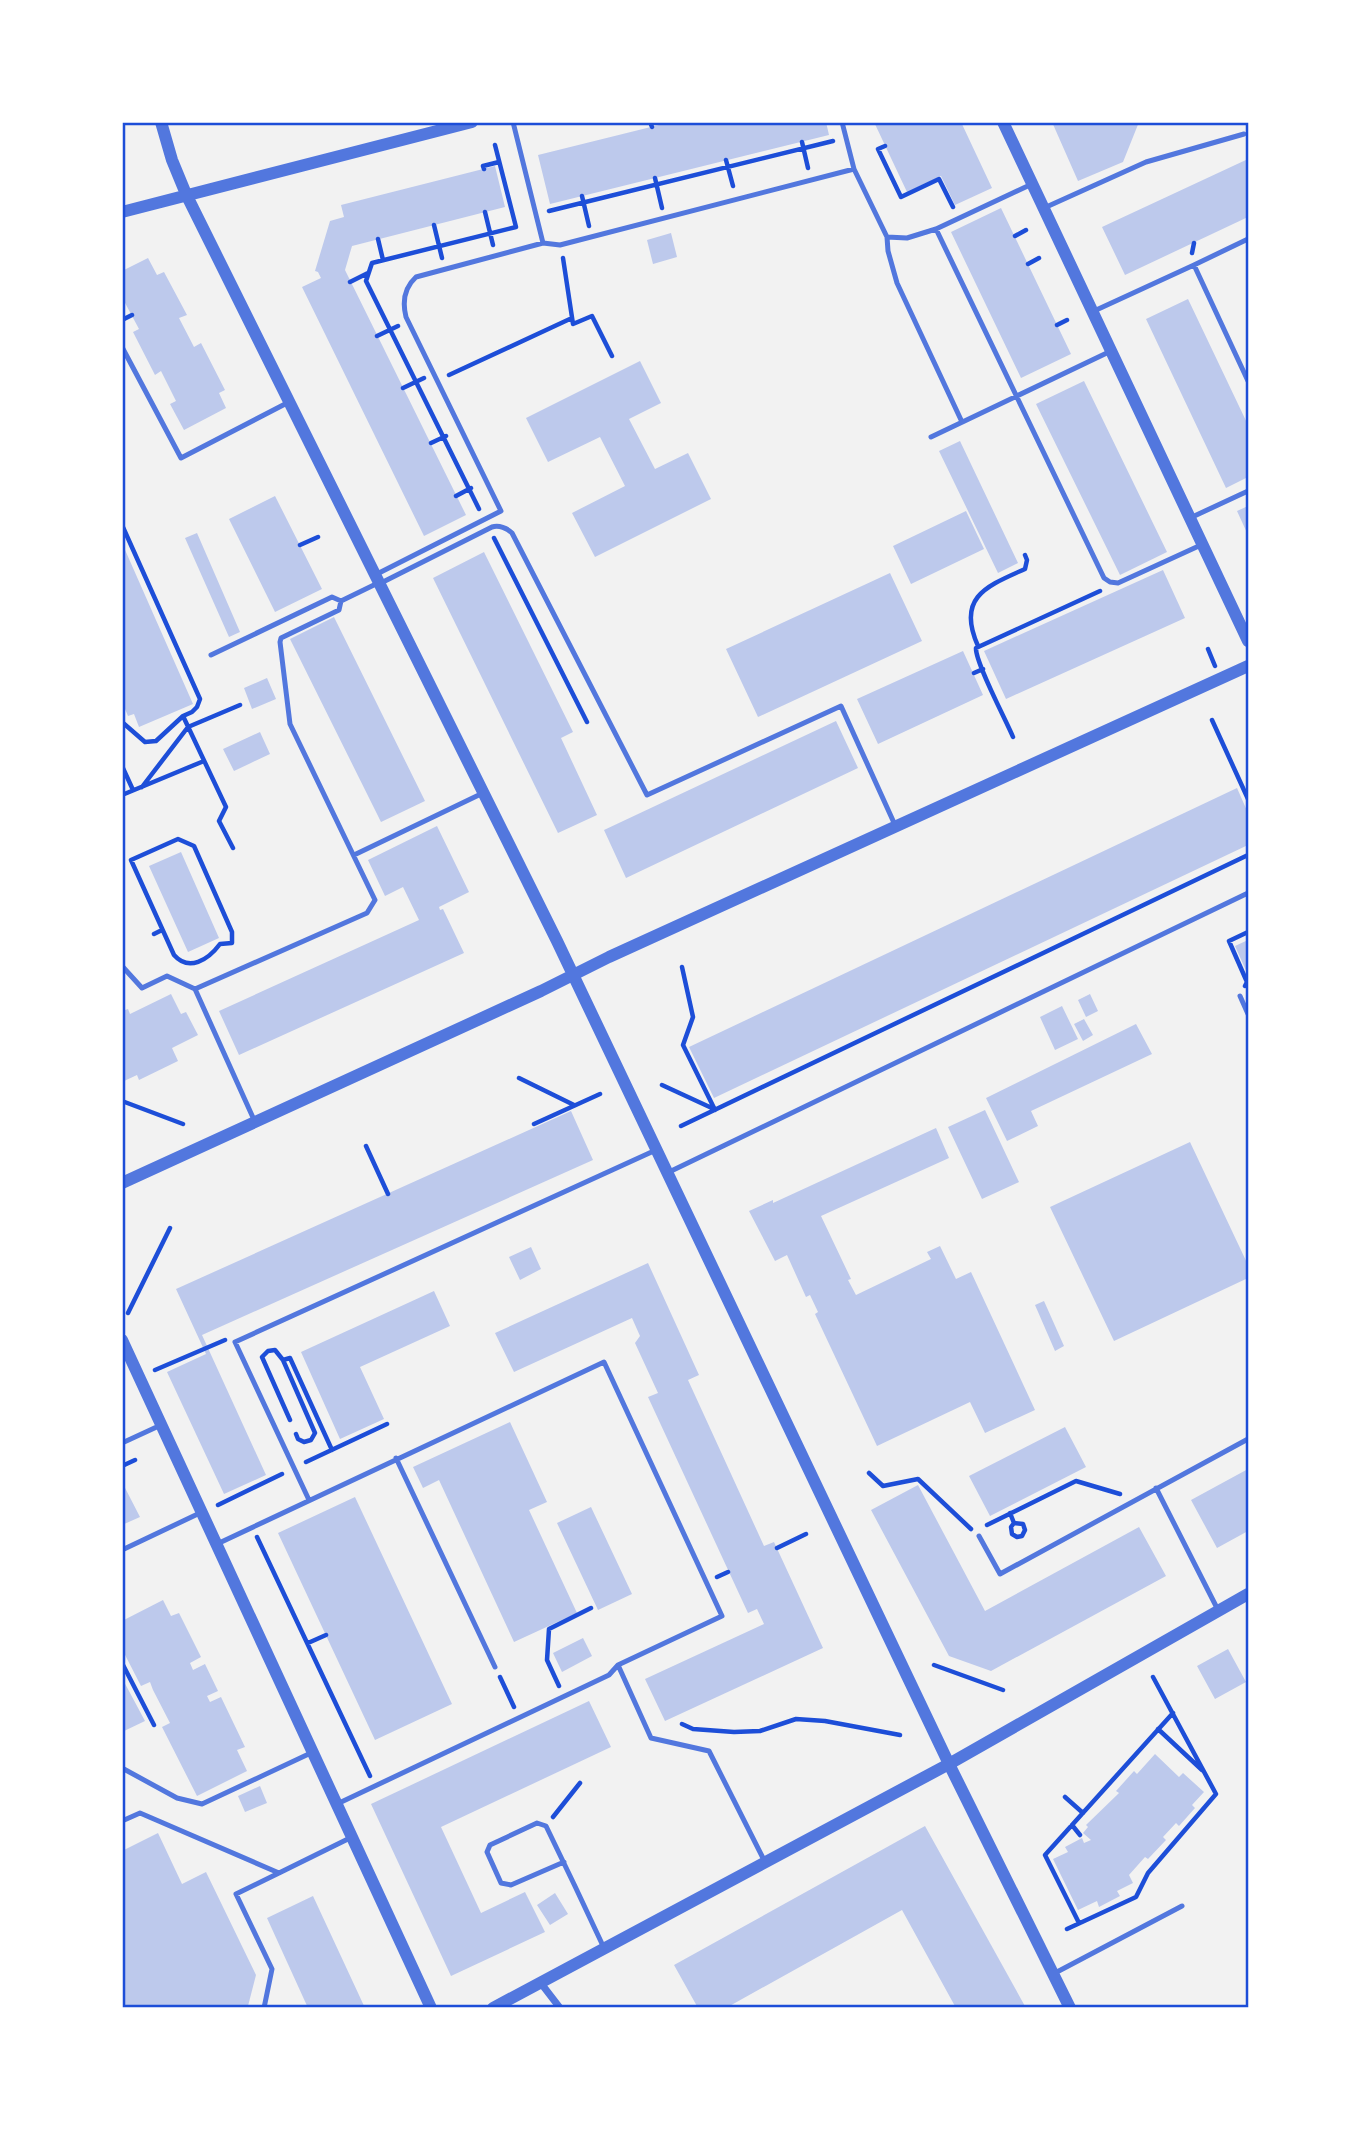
<svg xmlns="http://www.w3.org/2000/svg" width="1371" height="2130" viewBox="0 0 1371 2130" font-family="'Golos Text',sans-serif">
	<style>
		.building { fill: #bdc9ec }
		.lines { fill: none; stroke-linecap: round; stroke-linejoin: round }
		.path { stroke: #1d4ed8; stroke-width: 4.5 }
		.service { stroke: #5277de; stroke-width: 5 }
		.minor { stroke: #5277de; stroke-width: 7 }
		.tertiary { stroke: #5277de; stroke-width: 12 }
		.neatline { fill: none; stroke: #1d4ed8; stroke-width: 2.5 }
	</style>
	<rect width="100%" height="100%" fill="#f2f2f2"/>
	<path class="building" d="M671 122H826L829 135 550 204 538 155Z
		M874 122H961L992 188 955 205 941 176 907 192Z
		M1052 122H1139L1123 162 1078 181Z
		M1248 159V217L1125 275 1102 227Z
		M495 166 505 207 352 246 345 270 466 515 424 536 302 287 321 278 318 272 315 271 330 221 344 217 341 205Z
		M1001 208 1071 354 1021 378 951 232Z
		M671 233 677 257 653 264 647 240Z
		M148 258 157 275 164 272 187 315 179 318 194 347 201 343 225 390 219 393 226 408 184 430 170 404 176 401 161 371 155 375 133 332 139 329 124 301 122 302V271Z
		M1188 299 1248 425V477L1226 488 1146 319Z
		M640 361 661 403 629 419 655 469 688 453 711 499 595 557 572 513 625 486 600 437 548 462 526 418Z
		M1084 381 1167 552 1120 575 1036 404Z
		M960 441 1018 563 998 573 939 451Z
		M275 496 322 589 275 612 229 519Z
		M1248 506V535L1237 511Z
		M966 511 984 549 911 584 893 546Z
		M197 533 240 632 229 637 185 538Z
		M122 543 193 704 139 727 134 714 128 716 122 702Z
		M484 552 573 732 561 738 597 815 558 833 433 578Z
		M1163 570 1185 618 1006 699 984 651Z
		M890 573 922 641 758 717 726 649Z
		M334 617 425 801 381 822 290 639Z
		M963 651 983 695 878 744 857 699Z
		M267 678 276 699 252 709 244 688Z
		M836 721 858 768 626 878 604 830Z
		M260 732 270 754 234 771 223 749Z
		M1237 788 1248 813V845L714 1098 689 1047Z
		M437 826 469 892 439 907 440 910 443 909 464 953 239 1055 219 1011 419 920 403 887 385 896 368 860Z
		M181 852 219 938 188 952 149 866Z
		M1248 940V975L1235 946Z
		M171 994 181 1014 186 1012 198 1035 172 1048 178 1061 139 1080 137 1075 122 1082V1011L128 1009 130 1014Z
		M1090 994 1098 1011 1086 1017 1078 1000Z
		M1062 1006 1078 1039 1055 1050 1040 1017Z
		M1084 1019 1093 1035 1083 1041 1074 1024Z
		M1136 1024 1152 1054 1031 1111 1038 1126 1007 1141 986 1098Z
		M985 1110 1019 1182 982 1199 948 1127Z
		M571 1111 593 1160 202 1335 266 1475 224 1494 167 1372 206 1354 176 1289Z
		M936 1128 949 1158 821 1216 851 1279 848 1280 856 1295 931 1259 927 1252 940 1246 956 1279 971 1272 1035 1410 985 1433 970 1402 877 1446 815 1314 818 1312 810 1295 806 1297 787 1255 775 1261 749 1211 773 1200V1203Z
		M1190 1142 1248 1265V1278L1114 1341 1050 1207Z
		M531 1247 541 1269 520 1280 509 1257Z
		M648 1263 699 1375 688 1380 764 1546 774 1542 823 1648 665 1721 645 1679 764 1624 757 1609 748 1613 648 1397 658 1393 635 1343 640 1336 632 1318 514 1372 495 1333Z
		M434 1291 450 1326 360 1367 384 1419 340 1439 301 1352Z
		M1044 1301 1064 1346 1055 1351 1035 1305Z
		M510 1422 547 1502 529 1510 577 1613 514 1642 439 1480 423 1488 413 1467Z
		M1065 1427 1086 1467 990 1516 969 1476Z
		M1248 1469V1531L1217 1548 1191 1500Z
		M122 1482 140 1517 122 1525Z
		M918 1485 985 1611 1139 1527 1166 1576 991 1671 949 1656 871 1510Z
		M355 1497 452 1704 375 1740 278 1533Z
		M591 1507 632 1594 598 1610 557 1523Z
		M163 1600 171 1616 179 1613 201 1657 190 1663 193 1670 205 1664 218 1691 207 1696 210 1702 221 1697 245 1747 237 1750 247 1771 197 1796 162 1727 170 1723 153 1690 150 1682 141 1686 122 1649V1621Z
		M583 1638 592 1656 562 1672 553 1653Z
		M1228 1649 1246 1682 1215 1699 1197 1666Z
		M122 1678 145 1721 122 1732Z
		M589 1701 611 1747 441 1827 481 1913 525 1892 545 1932 451 1976 371 1804Z
		M1155 1754 1179 1777 1183 1773 1204 1792 1192 1805 1195 1808 1179 1826 1176 1823 1163 1837 1166 1840 1148 1859 1145 1857 1129 1875 1133 1883 1117 1891 1120 1896 1099 1907 1097 1901 1078 1910 1053 1859 1068 1852 1065 1847 1082 1838 1084 1843 1091 1840 1083 1833 1088 1827 1086 1825 1119 1793 1116 1791 1134 1771 1137 1774Z
		M260 1786 267 1803 245 1812 238 1796Z
		M925 1826 1026 2008H956L902 1910 726 2008H698L674 1965Z
		M158 1833 182 1884 206 1872 256 1975 248 2006 122 2008V1851Z
		M555 1893 568 1914 550 1925 537 1905Z
		M313 1896 365 2008H308L267 1918Z"/>
	<g class="lines">
		<path class="path" d="M650 122 652 127
			M802 142 808 168
			M885 146 878 149 901 197 939 179 953 207
			M726 160 733 186
			M484 169 483 166 499 162
			M655 178 662 208
			M582 196 589 226
			M549 211 833 141
			M485 212 493 245
			M434 225 442 258
			M1015 236 1026 230
			M378 239 383 260
			M1192 253 1194 243
			M563 258 573 324 592 316 612 356
			M1028 264 1039 258
			M350 282 368 273
			M122 320 132 315
			M1057 325 1067 320
			M377 336 398 326
			M449 375 572 318
			M403 388 424 378
			M431 443 446 436
			M456 496 471 488
			M479 509 366 281 372 263 516 227 495 145
			M122 525 200 699 197 707 192 712 183 716 156 741 145 742 122 722
			M494 538 587 722
			M300 545 318 537
			M978 646C956 597 987 586 1025 569L1027 560 1025 555
			M1208 649 1215 666
			M974 673 983 669
			M183 716 226 807 219 821 233 848
			M1212 720 1248 799
			M1013 737C1006 720 975 662 976 648L1100 591
			M122 766 133 790
			M142 787 188 727 240 705
			M122 795 204 761
			M178 839 194 846 232 932V943L220 944C208 960 189 972 174 955L131 860Z
			M154 934 162 930
			M682 967 693 1017 683 1045 715 1110
			M1245 986 1247 982 1229 941 1248 932
			M519 1078 574 1105
			M662 1085 714 1109
			M122 1101 183 1124
			M534 1124 600 1094
			M681 1126 1248 855
			M366 1146 388 1194
			M128 1313 170 1228
			M283 1360 275 1350 268 1351 262 1357 290 1420
			M155 1370 225 1340
			M296 1434 298 1439 304 1442 311 1440 315 1433 283 1360 290 1358 332 1450
			M306 1462 387 1424
			M122 1466 135 1460
			M869 1473 883 1486 918 1479 971 1529
			M218 1505 282 1474
			M1010 1513 1014 1523 1011 1527 1012 1534 1017 1537 1022 1536 1025 1530 1023 1524 1014 1523
			M987 1525 1076 1481 1120 1494
			M257 1537 370 1776
			M777 1548 806 1534
			M717 1577 728 1572
			M308 1643 326 1635
			M122 1663 154 1725
			M934 1665 1003 1690
			M500 1677 514 1707
			M559 1686 547 1660 549 1629 591 1608
			M682 1724 693 1729 734 1732 760 1731 796 1719 825 1721 900 1735
			M1158 1729 1202 1770
			M1065 1797 1083 1813
			M553 1817 580 1783
			M1072 1825 1080 1835
			M1079 1923 1045 1855 1173 1713
			M1067 1929 1136 1897 1148 1873 1216 1794 1153 1677"/>
		<path class="service" d="M513 122 543 243
			M842 122 854 169 887 237 907 238 936 229 1032 184
			M1044 208 1146 162 1244 134
			M936 229 1104 578 1110 582 1118 583 1201 545
			M887 237 888 251 897 283 962 422
			M1194 265 1248 239
			M1094 311 1194 265 1248 381
			M122 347 181 458 289 402
			M931 437 1111 351
			M1190 518 1248 491
			M375 575 501 511 406 317C402 301 404 288 416 277L543 243 560 245 854 169
			M379 584 492 527C499 525 507 528 512 533L647 795 841 706 895 825
			M211 655 332 597 341 601 378 583
			M354 855 483 793
			M122 966 142 988 167 976 195 989
			M1240 996 1248 1014
			M255 1122 195 989 367 913 375 900 290 724 280 642 281 638 339 610 341 601
			M667 1173 1248 893
			M122 1443 161 1425
			M396 1458 495 1667
			M1156 1488 1218 1610
			M309 1500 235 1342 656 1150
			M979 1536 1000 1574 1248 1439
			M217 1544 604 1362 722 1616 618 1665 609 1675 337 1804
			M122 1550 202 1512
			M618 1665 651 1738 709 1751 765 1862
			M122 1768 177 1798 202 1804 313 1752
			M122 1821 140 1813 279 1873 236 1894 272 1969 264 2008
			M564 1862 511 1885 501 1883 487 1852 490 1845 537 1823 546 1826C566 1867 585 1907 604 1948
			M279 1873 352 1837
			M1055 1973 1182 1906"/>
		<path class="minor" d="M540 1982 560 2008"/>
		<path class="tertiary" d="M161 122 172 160 186 194 557 941 949 1764 1070 2008
			M1003 122 1248 641
			M122 212 472 122
			M122 1183 541 991 609 957 1248 666
			M122 1340 431 2008
			M493 2008 949 1764 1248 1594"/>
	</g>
	<rect width="1371" height="2130" fill="none" stroke="#ffffff" stroke-width="248"/>
	<rect x="124" y="124" width="1123" height="1882" class="neatline"/>
</svg>
